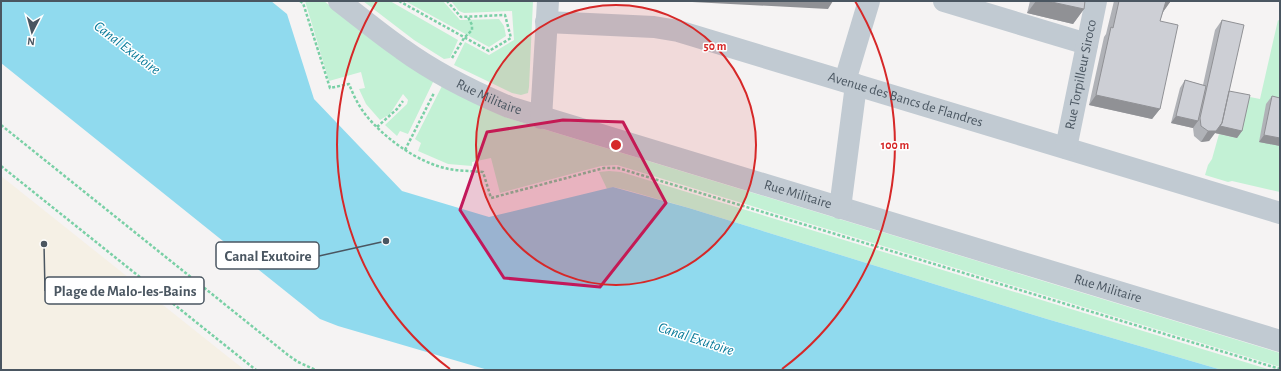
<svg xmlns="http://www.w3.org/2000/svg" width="1281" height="371" viewBox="0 0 1281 371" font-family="'Alegreya Sans',sans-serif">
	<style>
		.green { fill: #c3f1d5 }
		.sand { fill: #f5f0e5 }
		.water { fill: #90daee }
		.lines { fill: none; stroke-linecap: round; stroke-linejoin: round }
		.path { stroke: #7ad0a6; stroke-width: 2.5; stroke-dasharray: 3 2; stroke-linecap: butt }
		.minor { stroke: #c1cad2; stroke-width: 22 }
		.wall { fill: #b0b2b7 }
		.shaded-wall { fill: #909195 }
		.building { fill: #cdcfd5; stroke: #909195 }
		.marked { fill: #c2185b; fill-opacity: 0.2; stroke: #c2185b; stroke-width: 3; stroke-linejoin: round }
		.ring { fill: none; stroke: #d62828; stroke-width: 2 }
		.labels { text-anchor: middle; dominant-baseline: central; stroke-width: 3; stroke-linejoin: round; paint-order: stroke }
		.street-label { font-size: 14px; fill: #4a5661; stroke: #fff }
		.water-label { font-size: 15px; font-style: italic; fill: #0c7c9b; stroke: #fff }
		.centre { fill: #d62828; stroke: #fff; stroke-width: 2 }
		.ring-label { font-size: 12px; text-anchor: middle; font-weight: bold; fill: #d62828; stroke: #fff; stroke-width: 3; stroke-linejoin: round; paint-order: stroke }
		.leader { fill: none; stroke: #4a5661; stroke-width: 1.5 }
		.callout-dot { fill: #4a5661; stroke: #fff; stroke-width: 1.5 }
		.callout { fill: #fff; stroke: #4a5661; stroke-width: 1.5 }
		.callout-label { font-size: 15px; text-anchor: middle; font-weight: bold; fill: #4a5661 }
	</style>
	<rect width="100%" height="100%" fill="#f5f3f3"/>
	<path class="green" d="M305 1H324L360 30 434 80 408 134 400 131 397 136 385 125 407 104 408 100 403 94 390 114 380 120 366 104 359 89 365 88 361 72 329 81Z
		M363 1H390L458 40 450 58 444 59 414 40Z
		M405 1H443L460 20 499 19 504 26 506 36 489 47Z
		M451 1H533L529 87 528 93 521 95 512 93 454 65 465 42 489 55 514 40 512 11 464 13 459 11Z
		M1278 20 1280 21V192L1232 181 1228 182 1205 175 1208 165 1212 159 1219 134 1237 138 1240 95 1260 99Z
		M442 86 505 117 530 125 1280 353V367L617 165 601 166 500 193 491 158 472 162V166L448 164 418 151 421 143 415 139Z
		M609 171 621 172 1271 370H1222L1047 319 689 208 626 190 613 187 607 189 599 172Z"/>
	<path class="sand" d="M1 176 232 360 245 370H1Z"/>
	<path class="water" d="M1 1H271L287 14 314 99 402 191 489 217 613 187 689 208 1047 319 1222 370H488L338 326 320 319 304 306 1 63Z"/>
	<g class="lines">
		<path class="path" d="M300 1 303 3 330 88 349 84C353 94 358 105 365 114 384 138 418 163 449 169 460 171 472 171 483 172L491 198 604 168H618L1280 369
			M399 1 489 51 511 38 505 15 461 17 447 1
			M452 58 464 38 472 30V25L468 17
			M1 125 288 355 298 362 316 370
			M377 127 397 109 403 101
			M405 150 434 93
			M1 166 256 370"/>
		<g class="minor">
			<path id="s1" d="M339 1C360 17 380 34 402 49 435 73 471 91 509 107L1280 341"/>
			<path d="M944 1 1087 44"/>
			<path id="s2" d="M546 22 654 27 678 31 1280 213"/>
			<path d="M845 81 869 1"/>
			<path d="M541 118 548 1"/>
			<path id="s3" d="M1066 148 1096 1"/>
			<path d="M840 208 856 85"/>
		</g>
	</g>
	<path class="wall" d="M1030 1H1085L1084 9 1073 24 1027 13Z
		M1114 1H1170V2L1163 12 1160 21V109L1152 119 1089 105 1104 37 1106 34Z
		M1222 20 1229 91 1242 131 1237 138 1215 133 1209 141 1201 142 1194 136 1193 128 1171 123 1180 88 1185 80 1203 85 1215 30Z
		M1272 96 1280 146 1259 142 1266 104Z"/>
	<path class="shaded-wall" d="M673 1H833L828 9Z
		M1036 1H1047L1084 9 1073 24 1027 13Z
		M1166 1 1170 2 1163 12H1158Z
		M1096 95 1160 109 1152 119 1089 105Z
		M1176 116 1198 121 1193 128 1171 123Z
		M1222 123 1242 131 1237 138 1215 133 1209 141 1201 142 1208 131Z
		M1264 135 1280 138V146L1259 142Z"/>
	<path class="building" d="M1047 1H1085L1084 9Z
		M1119 1H1170V2L1166 1 1160 21 1178 25 1160 109 1096 95 1111 27 1113 28Z
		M1222 20 1244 25 1222 123 1216 131H1208L1201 126 1200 118Z
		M1185 80 1206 86 1198 121 1176 116Z
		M1229 91 1250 95 1242 131 1220 126 1222 123Z
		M1272 96 1280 98V138L1264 135Z"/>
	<path class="marked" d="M563 120 623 122 666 203 600 287 504 278 460 210 487 132Z"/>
	<circle cx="616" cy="145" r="140" fill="#d62828" fill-opacity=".12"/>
	<g class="ring">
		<circle cx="616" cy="145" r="140"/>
		<path d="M450 369A279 279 0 0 1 377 1M855 1A279 279 0 0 1 782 369"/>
	</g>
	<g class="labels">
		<g class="street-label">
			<text stroke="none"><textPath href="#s3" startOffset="75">Rue Torpilleur Siroco</textPath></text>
			<text stroke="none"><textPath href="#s1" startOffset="179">Rue Militaire</textPath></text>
			<text stroke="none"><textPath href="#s2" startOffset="370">Avenue des Bancs de Flandres</textPath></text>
			<text stroke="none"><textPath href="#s1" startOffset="503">Rue Militaire</textPath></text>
			<text stroke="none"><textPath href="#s1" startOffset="827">Rue Militaire</textPath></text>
		</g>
		<g class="water-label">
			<text transform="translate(127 48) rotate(37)">Canal Exutoire</text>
			<text transform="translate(696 339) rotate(18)">Canal Exutoire</text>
		</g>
	</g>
	<circle cx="616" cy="145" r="6" class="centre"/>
	<g class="ring-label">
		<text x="715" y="50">50 m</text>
		<text x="895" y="149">100 m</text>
	</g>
	<path class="leader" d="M386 241L319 256M44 244L45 291"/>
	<g class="callout-dot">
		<circle cx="386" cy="241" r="4"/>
		<circle cx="44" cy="244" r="4"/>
	</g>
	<g class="callout">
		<rect x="216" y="242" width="103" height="27" rx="4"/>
		<rect x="45" y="277" width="159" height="27" rx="4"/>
	</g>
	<g class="callout-label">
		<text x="268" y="261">Canal Exutoire</text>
		<text x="125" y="296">Plage de Malo-les-Bains</text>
	</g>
	<rect width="1281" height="371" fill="none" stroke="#4a5661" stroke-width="4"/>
	<g transform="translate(32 32) rotate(186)" stroke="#ffffff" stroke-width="3" paint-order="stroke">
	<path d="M0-3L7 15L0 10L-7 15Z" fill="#4a5661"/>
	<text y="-6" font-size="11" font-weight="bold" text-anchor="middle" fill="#4a5661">N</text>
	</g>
</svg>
